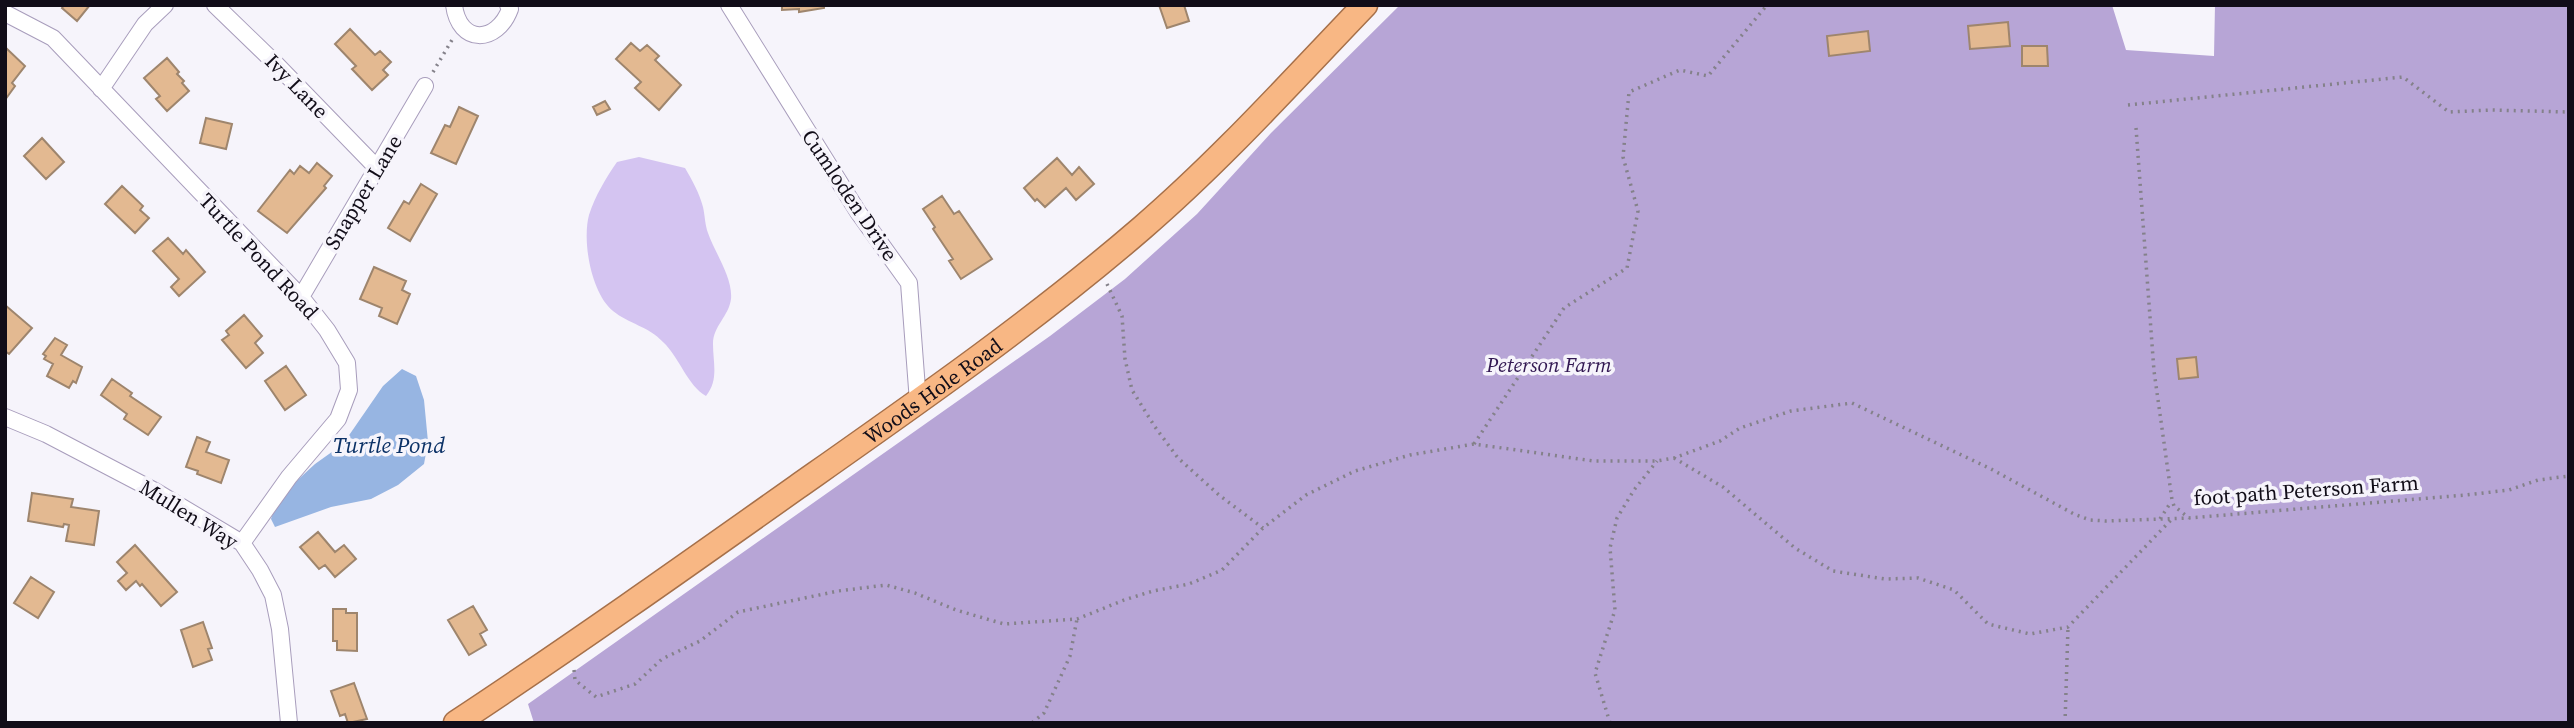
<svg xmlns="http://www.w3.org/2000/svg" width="2574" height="728" viewBox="0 0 2574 728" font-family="'Source Serif 4',serif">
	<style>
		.green { fill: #d4c4f1 }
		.forest { fill: #b7a5d6 }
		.water { fill: #97b5e2 }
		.building { fill: #e3b991; stroke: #9e856d; stroke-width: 2 }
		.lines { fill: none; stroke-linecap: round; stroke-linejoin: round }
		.minor-casing { stroke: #a89dbc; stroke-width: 18 }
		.trunk-casing { stroke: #a6704a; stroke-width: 27 }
		.path { stroke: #84818a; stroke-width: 3.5; stroke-dasharray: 2 5; stroke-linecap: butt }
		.minor { stroke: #fff; stroke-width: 16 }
		.trunk { stroke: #f8b784; stroke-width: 24 }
		.labels { text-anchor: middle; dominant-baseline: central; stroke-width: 7; stroke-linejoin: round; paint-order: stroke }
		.street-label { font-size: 21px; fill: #110d18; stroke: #f6f4fb }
		.park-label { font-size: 21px; font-style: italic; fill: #321852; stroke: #f6f4fb }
		.water-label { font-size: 23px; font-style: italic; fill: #0b3166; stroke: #f6f4fb }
	</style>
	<rect width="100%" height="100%" fill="#f6f4fb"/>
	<path class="green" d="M639 157 685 168C692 180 699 192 703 207 705 216 705 225 708 233 715 253 733 278 731 299 729 316 713 326 713 344 713 363 719 380 706 396 687 385 680 358 663 342 648 326 629 324 613 311 591 293 582 241 589 215 595 196 606 178 617 162Z"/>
	<path class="forest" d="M1400 5H2112L2126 50 2214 56 2215 5H2569V723H534L528 704 1050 336 1125 279 1197 214 1271 133Z"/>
	<path class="water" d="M402 369 416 376 424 400 428 442 424 464 398 485 371 499 331 507 275 527 271 519 278 498 315 464 343 444 383 386Z"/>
	<path class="building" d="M64 5H90L77 21 62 8Z
		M782 5H824V8L799 12V9L782 10Z
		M1159 5H1184L1189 21 1167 28Z
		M2008 22 2010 46 1970 49 1968 26Z
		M350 29 375 55 380 51 391 62 383 70 388 75 372 90 352 69 356 66 335 44Z
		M1868 31 1870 51 1829 56 1827 36Z
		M631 43 640 51 647 45 659 56 655 60 681 85 659 110 635 88 641 82 616 59Z
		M2022 46H2047L2048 66H2022Z
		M5 47 25 66 12 83 15 86 5 100Z
		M167 58 179 72 177 74 184 81 182 83 189 91 167 111 156 99 160 96 144 78Z
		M605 101 610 109 597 115 593 107Z
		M459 107 478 116 456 164 431 153 445 125 450 127Z
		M206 118 232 124 226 149 200 143Z
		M42 138 64 162 46 179 24 156Z
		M1057 158 1072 175 1079 167 1094 184 1076 200 1066 188 1045 207 1037 199 1035 201 1024 188Z
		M317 163 332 176 324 186 326 188 287 233 258 211 290 170 294 174 300 166 309 173Z
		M421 184 437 194 410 241 388 228 404 201 409 204Z
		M122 186 143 206 140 210 149 218 135 233 105 204Z
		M942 196 954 214 959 211 992 259 961 279 949 261 953 259 933 229 935 227 923 209Z
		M168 238 183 254 186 250 205 272 179 296 171 287 179 279 153 251Z
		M374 267 406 281 402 290 410 294 397 324 379 316 382 308 360 299Z
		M5 305 32 328 9 354 5 351Z
		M244 315 262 336 255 343 263 353 246 368 222 340 229 335 226 331Z
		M55 338 67 345 61 355 82 367 76 383 73 381 69 388 47 376 53 364 44 359 46 356 43 354Z
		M2196 357 2198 377 2179 379 2177 359Z
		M286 366 306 395 285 410 265 381Z
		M112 379 132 393 130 396 161 417 148 435 124 419 127 414 101 395Z
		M197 437 210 442 206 452 229 460 221 483 197 474 198 471 186 467Z
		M32 493 73 499 71 507 99 511 94 545 66 541 69 525 64 524 63 527 28 521Z
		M318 532 335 552 344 545 356 559 335 577 325 565 319 569 300 547Z
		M135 545 177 592 161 606 142 584 140 586 136 581 126 590 118 581 127 573 117 562Z
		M31 577 54 592 38 618 14 603Z
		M473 606 487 630 480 634 486 645 469 655 448 620Z
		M333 609H346V613H357V651L337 650V641H333Z
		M203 622 212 648 208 649 212 660 193 667 181 630Z
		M354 683 367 719 348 723 345 714 340 716 331 691Z"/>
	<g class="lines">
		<defs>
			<path id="minor" d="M215 5 277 65 377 168
				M454 5C459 45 497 44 510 9L508 5
				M729 5 858 212 909 283 918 402
				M5 13 53 38 301 297 327 330 347 363 349 390 338 419 289 477 242 543
				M101 89 145 24 165 5
				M301 297 425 86
				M5 417 46 434 155 491 242 543 260 570 273 595 280 629 289 723"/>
			<g id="trunk">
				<path id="s1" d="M456 723C571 647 684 567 797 487 915 404 1033 322 1142 228 1222 159 1292 81 1365 5"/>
			</g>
		</defs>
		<use href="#minor" class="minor-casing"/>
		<use href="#trunk" class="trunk-casing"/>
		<path class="path" d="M433 72 452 40
			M2128 105 2403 77 2449 112 2491 110 2569 112
			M2136 128 2154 371 2172 500 2174 506 2189 518
			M1107 284 1122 316 1125 359 1132 390 1155 427 1178 458 1219 495 1263 528
			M1474 444 1564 308 1627 268 1638 211 1623 157 1629 92 1680 70 1708 76 1767 5
			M1674 458 1723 487 1795 548 1833 571 1885 579 1918 578 1954 590 1988 624 2030 634 2068 627 2171 520
			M2160 519 2171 502
			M574 670 575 680 596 697 635 684 662 659 700 641 738 612 838 591 886 585 915 593 956 610 1004 624 1077 619 1124 600 1153 591 1189 584 1222 570 1263 528 1306 495 1355 471 1410 455 1474 444 1594 461H1657L1674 458 1720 441 1740 428 1791 411 1852 403 1991 469 2074 514 2090 520 2106 521 2189 518 2466 495 2509 490 2538 480 2569 476
			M1025 723 1033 722 1044 713 1070 656 1077 619
			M1610 723 1595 673 1615 610 1610 548 1617 518 1634 490 1657 461
			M2065 723 2068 627"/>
		<use href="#minor" class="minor"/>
		<use href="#trunk" class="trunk"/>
	</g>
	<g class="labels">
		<g class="street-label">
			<text transform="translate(297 86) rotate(46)">Ivy Lane</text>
			<text transform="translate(363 192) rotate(-59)">Snapper Lane</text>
			<text transform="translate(850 195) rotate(56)">Cumloden Drive</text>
			<text transform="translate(259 256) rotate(47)">Turtle Pond Road</text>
			<text stroke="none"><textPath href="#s1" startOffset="581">Woods Hole Road</textPath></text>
			<text transform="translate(2306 490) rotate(-4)">foot path Peterson Farm</text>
			<text transform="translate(189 514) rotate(32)">Mullen Way</text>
		</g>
		<g class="park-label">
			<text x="1549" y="364">Peterson Farm</text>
		</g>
		<g class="water-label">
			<text x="389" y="445">Turtle Pond</text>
		</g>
	</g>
	<rect width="2574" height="728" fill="none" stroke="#110d18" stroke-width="14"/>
</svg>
